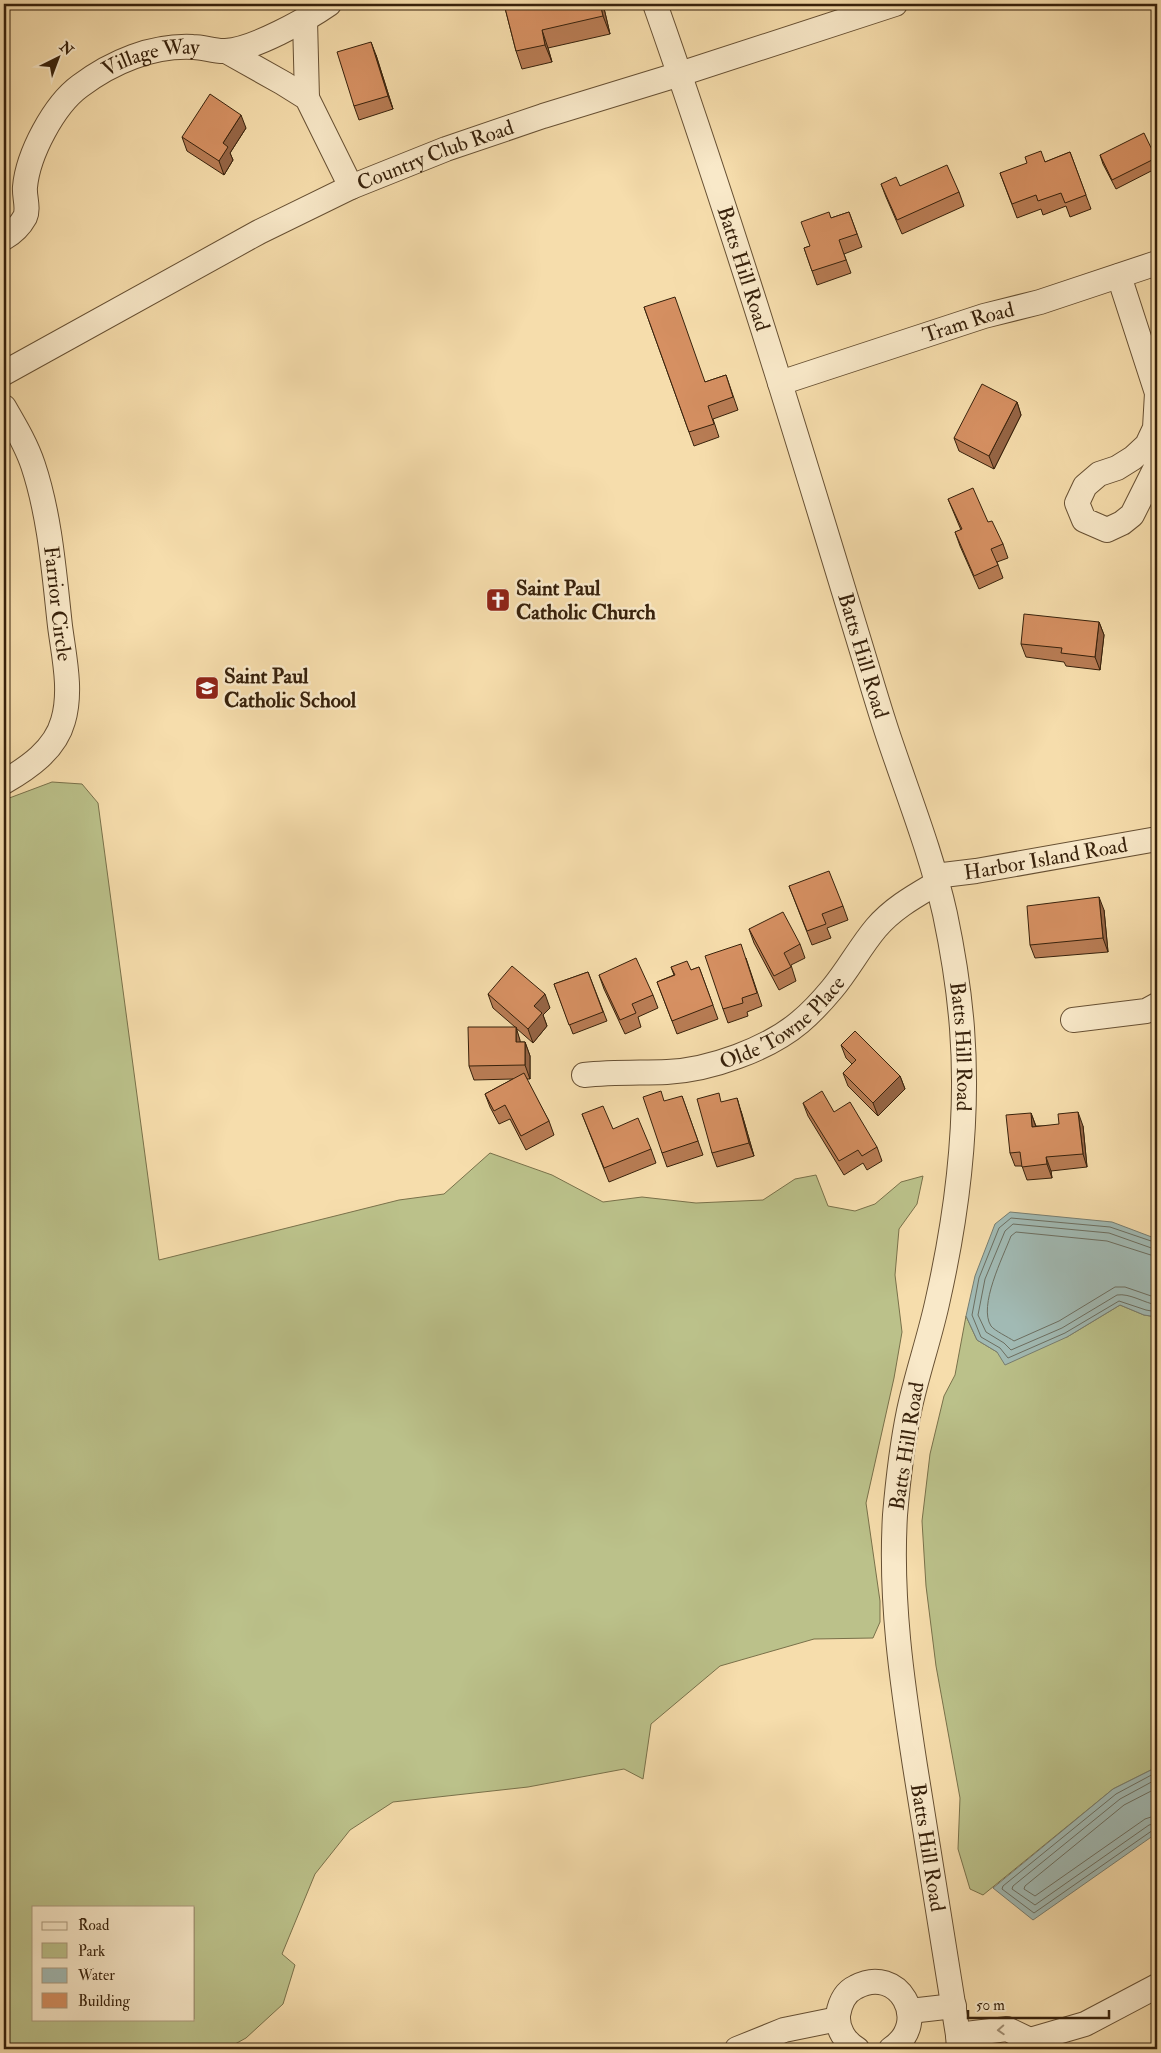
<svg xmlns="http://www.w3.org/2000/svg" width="1161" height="2053" viewBox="0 0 1161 2053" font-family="'IM FELL Double Pica',serif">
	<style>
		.green { fill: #bbc18a; stroke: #79714a; fill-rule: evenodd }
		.water { fill: #a1bab4; stroke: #777d70 }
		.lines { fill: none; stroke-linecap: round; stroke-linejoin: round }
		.shore { stroke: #6c6e60; stroke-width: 1 }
		.minor-casing { stroke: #675033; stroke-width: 26 }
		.minor { stroke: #f9e9c9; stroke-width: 24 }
		.wall { fill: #b87c54; stroke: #37210b }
		.shaded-wall { fill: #966545; stroke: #37210b }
		.building { fill: #d69062; stroke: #37210b }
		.oneway { stroke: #a28f74 }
		.labels { text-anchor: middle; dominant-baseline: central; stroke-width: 5; stroke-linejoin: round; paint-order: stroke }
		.street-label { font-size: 21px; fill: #37210b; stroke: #f9e9c9 }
		.poi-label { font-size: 21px; font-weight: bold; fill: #37210b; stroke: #f9e9c9; text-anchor: start }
	</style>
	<rect width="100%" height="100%" fill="#f6ddac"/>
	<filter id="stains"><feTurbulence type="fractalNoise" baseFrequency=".004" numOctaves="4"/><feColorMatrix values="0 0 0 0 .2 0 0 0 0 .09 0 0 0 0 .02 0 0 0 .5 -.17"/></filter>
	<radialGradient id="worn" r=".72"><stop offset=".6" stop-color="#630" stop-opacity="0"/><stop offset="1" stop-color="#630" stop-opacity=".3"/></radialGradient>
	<path class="green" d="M52 782 82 784 98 803 159 1260 399 1200 444 1194 490 1153 552 1175 603 1202 642 1197 696 1203 763 1200 795 1179 816 1175 828 1206 855 1211 875 1204 901 1182 923 1176 917 1204 899 1229 895 1275 902 1332 894 1378 866 1503 880 1601V1622L873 1638 814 1639 720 1666 651 1724 643 1779 624 1769 528 1787 393 1802 350 1830 315 1874 282 1954 295 1965 283 2004 246 2038 226 2049H4V800ZM34 1907H194V2019H34Z
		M1120 1305 1144 1315 1157 1317V1767L1113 1789 983 1895 970 1889 958 1849 960 1798 936 1666 926 1586 922 1521 930 1454 944 1396 955 1375 966 1316 977 1340 997 1352 1067 1337Z"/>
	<path class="water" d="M1010 1212 1112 1222 1157 1239V1317L1144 1315 1120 1305 1067 1337 1005 1365 997 1352 977 1340 966 1316 975 1276 995 1224Z
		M1157 1767V1833L1033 1920 993 1888 1113 1789Z"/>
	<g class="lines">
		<path class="shore" d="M1157 1243 1110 1227 1011 1218 999 1228 979 1278 972 1315 981 1337 1000 1348 1008 1358 1065 1333 1119 1301 1146 1310 1157 1312
			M1157 1250 1109 1233 1013 1224 1005 1231 985 1279 978 1315 986 1332 1004 1343 1011 1350 1062 1328 1117 1295C1130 1293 1144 1303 1157 1305
			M1157 1257 1107 1241 1016 1232 1011 1236C1003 1257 978 1306 991 1326 995 1331 1008 1337 1014 1341L1059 1321 1115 1287H1125L1157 1298
			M1157 1772 1116 1794 1003 1886 1002 1889 1034 1913 1153 1830 1157 1829
			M1157 1779 1120 1799 1013 1886 1012 1889 1035 1905 1149 1825 1157 1823
			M1157 1788 1124 1805 1025 1886 1024 1889 1035 1896 1145 1819 1157 1815"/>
		<defs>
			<g id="minor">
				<path id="s1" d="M655 4C732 222 799 443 866 664 874 691 882 718 891 744 910 800 932 856 945 914 953 952 959 990 962 1028 969 1120 958 1210 938 1299 930 1337 917 1373 909 1411 902 1445 898 1480 895 1515 890 1600 902 1682 915 1766 929 1856 944 1945 958 2035L959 2049"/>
				<path d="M305 20 307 98"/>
				<path d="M226 51 283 83 307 98 351 187"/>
				<path id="s2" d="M4 238C13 233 20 226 25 217 29 208 24 196 25 187 28 154 54 105 80 86 112 62 152 45 193 47 204 47 215 52 226 51 254 49 306 20 329 4"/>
				<path d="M1119 276 1157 393 1155 428 1147 445 1133 458 1117 468 1099 474 1085 486 1077 503 1084 520 1107 530 1122 523 1132 515 1157 465"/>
				<path id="s3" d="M4 373 259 232 351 187 446 149 543 116 680 74 895 4"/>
				<path id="s4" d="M780 383 984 316 1040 302 1157 263"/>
				<path id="s5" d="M4 407C15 426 26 444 33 465 50 516 54 572 60 626 64 657 72 691 63 721 55 750 28 768 4 782"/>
				<path id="s6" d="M935 876 976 871 1157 839"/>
				<path d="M1073 1020 1146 1011 1157 1005"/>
				<path id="s7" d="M584 1075C612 1072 640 1073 667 1072 710 1070 768 1049 800 1022 812 1012 822 1001 832 989 848 970 860 947 876 928 893 908 915 896 937 883"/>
				<path d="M910 2011 954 2006"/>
				<path d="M958 2035 1007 2029 1030 2040 1024 2049"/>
				<path d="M1030 2040 1085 2024 1157 1986"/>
				<path d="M737 2049 784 2030 838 2019"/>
				<path d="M857 2049C845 2042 837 2029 838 2015 840 2003 845 1992 856 1987 898 1964 932 2022 891 2049"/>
			</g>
		</defs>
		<use href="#minor" class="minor-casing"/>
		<use href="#minor" class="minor"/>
	</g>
	<path class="wall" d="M504 4H603L610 34 548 48 552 62 522 69 516 51Z
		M376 55 393 109 359 120 354 106Z
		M246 128 230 153 233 160 224 175 187 151 182 137Z
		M1070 152 1091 209 1070 217 1066 206 1043 215 1041 209 1017 218 1000 173 1045 162Z
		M1100 155 1156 158 1157 161V168L1116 189 1103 164Z
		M881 184 959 192 964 206 902 234 886 197Z
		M849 212 862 247 844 254 851 273 817 285 804 248 810 246 831 218Z
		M644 307 705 382 726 375 738 410 713 419 719 437 694 446Z
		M1017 402 1021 415 994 469 959 451 954 438Z
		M948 499 988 522 1003 544 1008 558 997 562 1003 578 979 589 960 546 955 532 961 530Z
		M1099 622 1104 635 1100 670 1066 666 1064 662 1026 657 1021 644Z
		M789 886 843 906 848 920 827 928 831 938 812 945Z
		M1104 910 1108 952 1035 958 1030 945Z
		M749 929 800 944 805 958 791 965 796 981 779 990 754 943Z
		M746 958 762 1006 747 1012 748 1016 728 1023 723 1009Z
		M671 967 691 970 699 967 718 1019 677 1034 657 982 674 975Z
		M588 972 607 1021 573 1034 554 984Z
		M599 975 653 995 658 1008 638 1017 641 1027 625 1034 604 989Z
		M488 994 550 1008 543 1015 547 1026 533 1043 516 1028 520 1042H525L530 1056V1079H526L549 1121 554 1135 526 1150 510 1119 499 1124 490 1107 485 1094 513 1079 474 1080 469 1066 515 1027 493 1008Z
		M841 1045 900 1076 905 1089 878 1116 848 1086 843 1073 852 1064 846 1058Z
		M682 1096 703 1155 667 1167 662 1153Z
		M722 1102 741 1111 754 1156 717 1167 712 1153Z
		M803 1103 834 1112 877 1147 882 1161 867 1170 863 1163 844 1175 808 1116Z
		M1031 1113 1036 1126H1083L1087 1167 1051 1171 1052 1178 1027 1180 1022 1166H1015L1010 1153Z
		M582 1114 613 1129 651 1149 656 1163 609 1182Z"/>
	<path class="shaded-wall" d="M600 4H603L610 34 603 16Z
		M542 30 548 48 552 62 545 45Z
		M371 42 376 55 393 109 388 96Z
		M241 115 246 128 230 153 233 160 224 175 219 161 223 143Z
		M1017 402 1021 415 994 469 989 456Z
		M1099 622 1104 635 1100 670 1095 657Z
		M1099 897 1104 910 1108 952 1103 938Z
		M545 994 550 1008 543 1015 547 1026 533 1043 528 1029 534 1006Z
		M516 1027 520 1040 521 1056 516 1042Z
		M525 1042 530 1056V1079L525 1065Z
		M900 1076 905 1089 878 1116 873 1103Z
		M737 1098 741 1111 754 1156 749 1143Z
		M1078 1112 1083 1126 1087 1167 1083 1154Z
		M1031 1113 1036 1127H1032Z
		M1046 1157 1051 1171 1052 1178 1047 1164Z"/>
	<path class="building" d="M504 4H600L603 16 542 30 545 45 516 51Z
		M371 42 388 96 354 106 337 52Z
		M210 94 241 115 223 143 228 147 219 161 182 137Z
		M1144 133 1156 158 1112 180 1100 155Z
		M1041 151 1045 162 1070 152 1086 195 1065 203 1061 193 1038 201 1036 195 1012 204 1000 173 1027 163 1025 157Z
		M947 165 959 192 897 220 881 184 896 177 900 186Z
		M829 212 831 218 849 212 857 234 839 240 846 260 812 271 804 248 810 246 801 222Z
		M675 297 705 382 726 375 733 397 708 406 714 424 689 432 644 307Z
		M982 384 1017 402 989 456 954 438Z
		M973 488 988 522 992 521 1003 544 991 549 998 565 974 576 955 532 962 529 948 499Z
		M1024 614 1099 622 1095 657 1061 653 1062 648 1021 644Z
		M829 871 843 906 822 914 826 924 807 931 789 886Z
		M1099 897 1103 938 1030 945 1027 906Z
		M783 912 800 944 784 953 791 967 774 976 749 929Z
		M741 944 757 993 742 998 743 1003 723 1009 705 956Z
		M636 958 653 995 632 1004 636 1013 620 1020 599 975Z
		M687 961 691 970 699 967 713 1005 672 1021 657 982 675 975 671 967Z
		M512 966 545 994 534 1006 542 1013 528 1029 488 994Z
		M588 972 603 1012 569 1025 554 984Z
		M468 1027H516V1042H525V1065L469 1066Z
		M855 1031 900 1076 873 1103 843 1073 856 1060 841 1045Z
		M524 1073 549 1121 521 1136 505 1105 494 1111 485 1094Z
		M661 1091 664 1101 682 1096 698 1141 662 1153 643 1097Z
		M822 1091 834 1112 850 1102 877 1147 862 1156 858 1150 839 1161 803 1103Z
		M719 1093 721 1102 737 1098 749 1143 712 1153 697 1099Z
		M603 1106 613 1129 638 1118 651 1149 604 1168 582 1114Z
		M1078 1112 1083 1154 1046 1157 1047 1164 1022 1167 1020 1152 1010 1153 1006 1115 1031 1113 1032 1127 1059 1124 1058 1114Z"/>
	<defs><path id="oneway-chevron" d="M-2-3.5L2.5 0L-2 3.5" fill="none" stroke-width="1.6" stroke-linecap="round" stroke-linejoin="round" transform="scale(1.25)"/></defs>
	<use class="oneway" href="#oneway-chevron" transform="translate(1001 2030) rotate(177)"/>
	<defs>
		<symbol id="church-square" viewBox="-11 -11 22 22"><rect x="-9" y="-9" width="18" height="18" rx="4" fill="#8f2418" stroke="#f9e9c9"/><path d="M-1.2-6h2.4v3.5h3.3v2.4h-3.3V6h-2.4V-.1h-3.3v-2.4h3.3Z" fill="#fff"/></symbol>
		<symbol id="school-square" viewBox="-11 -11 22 22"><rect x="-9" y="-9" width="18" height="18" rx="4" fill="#8f2418" stroke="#f9e9c9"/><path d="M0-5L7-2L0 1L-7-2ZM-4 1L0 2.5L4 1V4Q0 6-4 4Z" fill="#fff"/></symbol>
	</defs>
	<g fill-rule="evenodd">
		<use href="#church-square" x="484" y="586" width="28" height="28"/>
		<use href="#school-square" x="193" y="674" width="28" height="28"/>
	</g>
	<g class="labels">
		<g class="street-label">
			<text stroke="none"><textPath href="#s2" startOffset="256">Village Way</textPath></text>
			<text stroke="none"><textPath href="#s3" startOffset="484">Country Club Road</textPath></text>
			<text stroke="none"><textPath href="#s1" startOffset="279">Batts Hill Road</textPath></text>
			<text stroke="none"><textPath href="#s4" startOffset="198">Tram Road</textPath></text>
			<text stroke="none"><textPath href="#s5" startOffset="206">Farrior Circle</textPath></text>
			<text stroke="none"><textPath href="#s1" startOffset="684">Batts Hill Road</textPath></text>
			<text stroke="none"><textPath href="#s6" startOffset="112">Harbor Island Road</textPath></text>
			<text stroke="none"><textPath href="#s7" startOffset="212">Olde Towne Place</textPath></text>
			<text stroke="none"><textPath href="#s1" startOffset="1089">Batts Hill Road</textPath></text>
			<text transform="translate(907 1446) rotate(-81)">Batts Hill Road</text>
			<text stroke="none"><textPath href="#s1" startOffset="1899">Batts Hill Road</textPath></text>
		</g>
		<g class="poi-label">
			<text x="516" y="588">Saint Paul<tspan x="516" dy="24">Catholic Church</tspan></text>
			<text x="224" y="676">Saint Paul<tspan x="224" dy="24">Catholic School</tspan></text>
		</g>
	</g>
	<rect width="1161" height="2053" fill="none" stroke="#f6ddac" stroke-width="20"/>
	<rect x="5" y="5" width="1151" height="2043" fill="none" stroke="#37210b" stroke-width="2.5"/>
	<rect x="10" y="10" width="1141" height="2033" fill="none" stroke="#37210b"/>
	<rect x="32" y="1906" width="162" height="115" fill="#f9e9c9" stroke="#ab997d"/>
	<rect x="42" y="1922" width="25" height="8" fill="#f9e9c9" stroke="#ab997d"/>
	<text x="78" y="1930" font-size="15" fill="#37210b">Road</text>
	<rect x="42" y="1943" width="25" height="15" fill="#bbc18a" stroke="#ab997d"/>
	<text x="78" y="1956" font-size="15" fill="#37210b">Park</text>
	<rect x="42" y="1968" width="25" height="15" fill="#a1bab4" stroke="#ab997d"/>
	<text x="78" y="1980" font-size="15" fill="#37210b">Water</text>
	<rect x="42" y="1993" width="25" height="15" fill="#d69062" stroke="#ab997d"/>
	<text x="78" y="2006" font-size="15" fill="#37210b">Building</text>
	<g transform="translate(58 58) rotate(42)" stroke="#f9e9c9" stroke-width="4" paint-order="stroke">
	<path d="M0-4L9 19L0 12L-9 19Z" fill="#37210b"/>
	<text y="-8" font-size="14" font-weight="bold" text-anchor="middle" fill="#37210b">N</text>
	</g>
	<path d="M968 2010v8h141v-8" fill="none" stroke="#37210b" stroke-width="2.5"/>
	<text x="976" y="2010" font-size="15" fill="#37210b" stroke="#f9e9c9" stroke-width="4" paint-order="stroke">50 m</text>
	<rect width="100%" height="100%" filter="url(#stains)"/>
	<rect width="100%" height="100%" fill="url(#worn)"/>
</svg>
